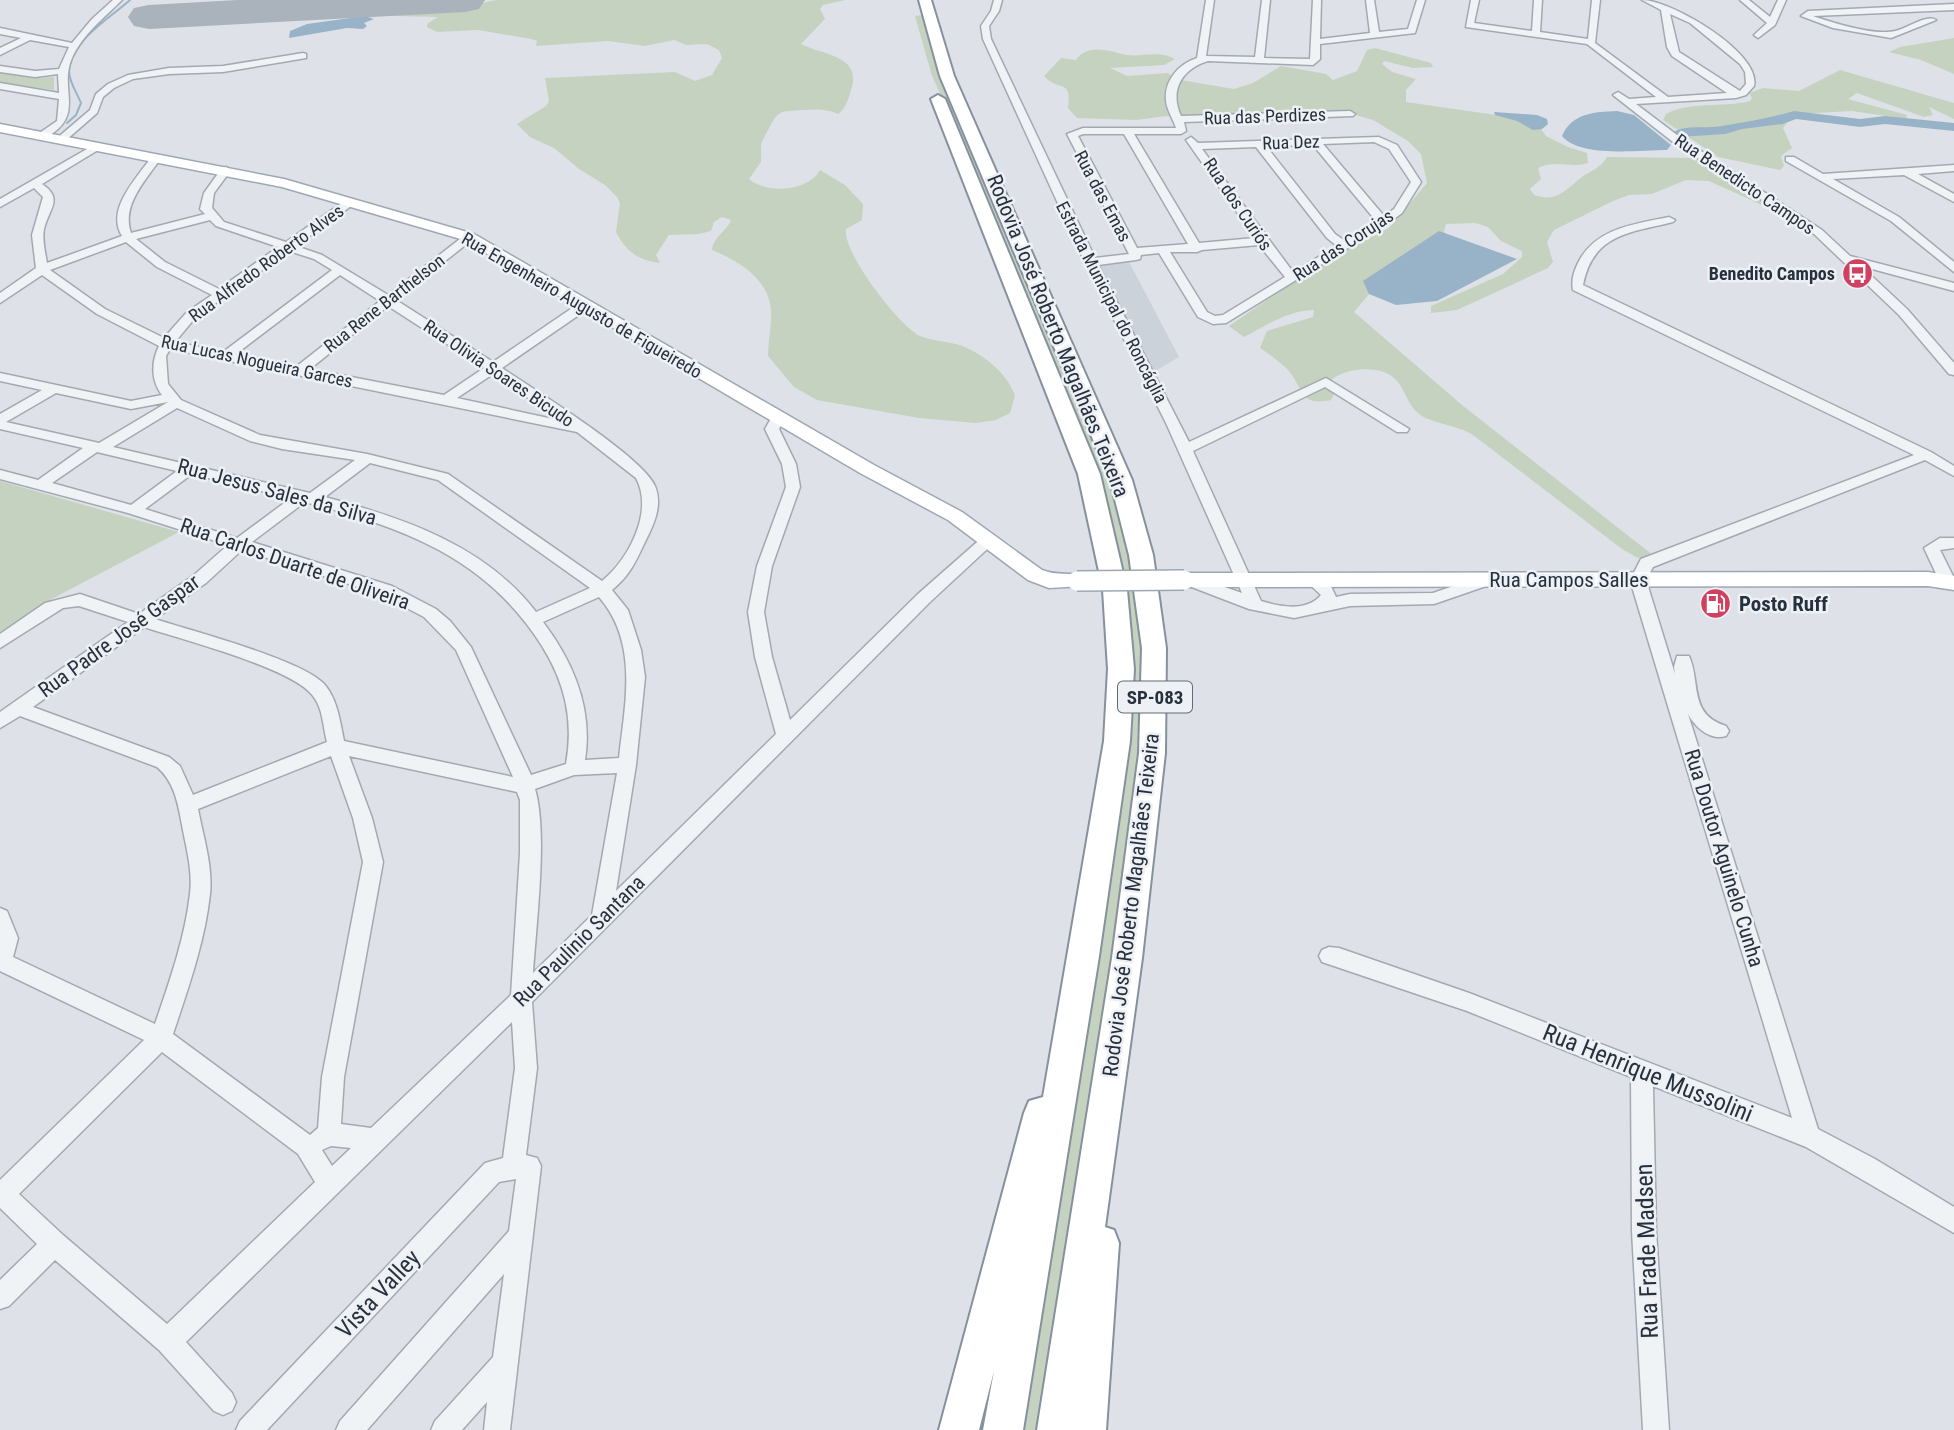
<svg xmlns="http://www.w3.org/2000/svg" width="1954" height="1430" viewBox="0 0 1954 1430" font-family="'Roboto Condensed',sans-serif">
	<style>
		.built { fill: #ccd2da }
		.green { fill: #c5d2bf }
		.water { fill: #98b3c8 }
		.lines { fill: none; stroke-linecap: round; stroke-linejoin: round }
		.stream { stroke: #98b3c8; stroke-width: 2 }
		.river { fill: #98b3c8; fill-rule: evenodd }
		.runway { fill: #aab2bc; fill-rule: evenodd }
		.minor-casing { stroke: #a3a9b2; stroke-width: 3 }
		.major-casing { stroke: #9da8b3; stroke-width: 3 }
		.highway-casing { stroke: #85919e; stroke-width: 4 }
		.minor { fill: #f0f3f6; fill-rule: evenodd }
		.major { fill: #fff; fill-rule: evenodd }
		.highway { fill: #fff; fill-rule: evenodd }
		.major-bridge-casing { stroke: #9da8b3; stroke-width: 22; stroke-linecap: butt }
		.major-bridge { stroke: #fff; stroke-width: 19 }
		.labels { text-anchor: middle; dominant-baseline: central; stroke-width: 5; stroke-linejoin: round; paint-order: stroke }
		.far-street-label { font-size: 18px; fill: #27313e; stroke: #edf1f5 }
		.far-poi-label { font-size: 18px; font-weight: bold; fill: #27313e; stroke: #edf1f5; text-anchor: end }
		.shield { fill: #edf1f5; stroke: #626b75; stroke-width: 2 }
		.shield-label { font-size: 19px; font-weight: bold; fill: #27313e }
		.street-label { font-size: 21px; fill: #27313e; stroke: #edf1f5 }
		.poi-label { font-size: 21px; font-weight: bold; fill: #27313e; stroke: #edf1f5; text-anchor: start }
		.near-street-label { font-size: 24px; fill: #27313e; stroke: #edf1f5 }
	</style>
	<rect width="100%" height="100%" fill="#dee2e8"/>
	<path class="built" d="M1128 260 1179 357 1150 374 1097 264Z"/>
	<path class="green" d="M496 0H845L823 5 820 9 825 19 801 44C822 55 863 55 851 90 848 100 846 108 838 114 827 109 817 109 805 110 778 112 780 108 767 132 758 148 762 144 761 162L749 179C766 194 808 192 820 170L845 185 863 204 862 220 846 229C842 252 899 326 920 336 935 342 953 341 967 348 988 358 1008 375 1015 396L1010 413 996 420 976 423 919 418 817 400 794 387 768 356C768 341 772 325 771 311 769 278 738 261 712 250 713 237 727 231 731 220L722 217 714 222 711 231 699 234 669 235 656 255 660 263C637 260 627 252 616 232L620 203 617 197 605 185 579 169 554 148 530 137 517 124 546 106 549 101 545 78 675 72 695 81 712 75 722 58 719 50 707 44 686 45 674 40 645 46 608 41 536 46 537 41 531 39 478 30 437 32 427 27V24L438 17 394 16 388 10 468 6Z
		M924 15 1112 479 1141 604 1144 747 1044 1430H1014L1083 1016 1118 572 950 115 932 76 915 16Z
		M1954 38V74L1921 60 1889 52 1900 47Z
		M1375 48 1431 63 1433 67 1413 68 1384 61 1382 64 1392 72 1416 79 1406 90V102L1517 118 1539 126 1546 136 1568 147 1587 153 1588 163C1571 169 1556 159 1538 168L1541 179 1530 189 1534 195C1557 203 1565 190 1582 177 1592 170 1601 168 1607 157L1695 158 1775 205 1764 206 1709 181 1686 180 1652 194 1629 195 1613 201 1554 230 1547 242 1553 262 1548 268 1457 310 1431 313V306L1503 274 1522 257V251L1501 241 1488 227 1475 223 1446 224 1444 231 1447 240 1376 286 1354 312 1462 405 1654 556 1638 558 1622 549 1473 435C1455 424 1431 424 1418 413 1408 405 1405 390 1397 381 1383 363 1341 367 1328 383L1335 392 1331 400C1306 405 1304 397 1294 378 1287 366 1271 356 1260 348L1267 331 1313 317 1314 310C1286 311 1268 325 1244 337L1229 326 1330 257 1389 228 1427 183 1421 154 1408 141 1373 120 1342 111 1199 120 1167 116 1136 120 1077 118 1068 108C1072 77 1059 93 1044 76L1061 58 1076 60C1088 42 1111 52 1127 55 1143 57 1160 50 1175 59L1164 65 1110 68 1127 76 1167 73 1181 80 1234 89 1253 83 1281 66 1326 74 1333 80 1357 71 1367 50Z
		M1840 70 1954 103V119L1929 107 1933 115 1924 117 1857 93 1848 99 1907 115 1906 119 1852 111 1799 114 1791 117 1783 128 1792 148 1781 156 1784 166 1780 170 1718 157 1663 120 1666 114C1690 101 1723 108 1750 101L1752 98 1749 93 1763 88 1799 91Z
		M0 73 38 78 54 77V90L0 83Z
		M0 481 179 532 48 601 0 633Z"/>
	<path class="water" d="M365 16 374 19 364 23 367 26 363 29 347 28 289 38 290 31 307 24Z
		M1617 111 1634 115 1671 145 1667 150C1639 150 1580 158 1562 136 1572 113 1594 112 1617 111Z
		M1494 112 1537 115 1547 119 1548 124 1542 129 1533 130 1517 121 1495 115Z
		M1439 231 1517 259 1437 301 1396 305 1369 294 1363 281Z"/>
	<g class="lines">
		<path class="stream" d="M67 123 76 115 81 103C77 93 69 82 69 71 70 41 110 18 130 0"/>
		<path class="river" d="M1794 111 1860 119 1885 116 1954 123V131L1885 124 1860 127 1796 119 1783 124 1742 129 1725 134 1679 137 1672 133C1684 124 1707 129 1722 126 1746 122 1771 118 1794 111Z"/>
		<path class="runway" d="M237 0H485L479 9 465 12 149 29 134 26 128 17 134 8 149 5Z"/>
		<defs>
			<path id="minor" d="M113 0H122C104 18 83 34 72 58 59 87 83 112 53 133 48 137 45 139 38 138V134L57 121 59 99 0 89V83L59 93 58 74 35 77 0 72V66L35 71 59 69 69 47 30 40 0 55V48L21 38 0 34V28L72 43 92 19Z
				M994 0H1002L999 11 989 26 991 39 1095 258 1129 254 1067 134 1083 128H1176C1173 119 1167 110 1166 101 1164 80 1179 64 1197 58L1206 0H1214L1206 56 1255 57 1262 0H1270L1264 58 1310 59 1313 0H1321L1320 39 1370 33 1366 0H1374L1379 32 1408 29 1417 0H1425L1415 33 1320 44V59L1313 65 1208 61C1182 69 1169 90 1181 116L1350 111 1355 114 1353 116 1184 122 1186 131 1181 134H1134L1199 243 1255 238 1186 140 1191 137 1198 143 1379 137 1397 145 1421 182 1402 213 1387 224 1226 323 1213 324 1198 317 1159 253 1141 255 1140 259 1136 260 1098 265 1189 442 1326 378 1409 429 1407 432H1397L1325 387 1193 451 1261 601C1280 607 1307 612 1321 595L1306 581 1314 576 1329 582 1336 597 1350 594 1433 593 1486 575 1492 576 1494 580 1492 584 1434 604 1350 606 1294 618 1249 609 1189 586 1187 582 1195 577 1242 593 1166 423 1081 254 983 39 981 26 991 11ZM1083 134H1124L1188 244 1137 248 1078 136ZM1374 142 1389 149 1411 182 1394 209 1384 216 1323 144ZM1313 145 1376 221 1345 241 1335 234 1266 146ZM1256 147 1327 238 1337 246 1293 272 1202 149ZM1259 245 1285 277 1223 315 1215 316 1207 312 1170 252H1197L1202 250Z
				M1471 0H1479L1474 23 1532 31 1534 0H1542L1540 32 1588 39 1592 0H1600L1595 43 1668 97 1727 93 1672 56 1667 47 1661 10 1642 0C1671 0 1762 53 1754 86L1746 95 1736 98 1636 104 1681 138 1822 230 1850 256 1954 283V291L1861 266 1907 309 1954 363V375L1949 374 1899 315 1814 234 1673 142 1613 95 1618 92 1629 99 1656 97 1587 44 1466 27ZM1670 14 1690 23 1740 64 1745 72 1746 84 1740 91 1679 52Z
				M1740 0H1749L1770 17 1778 0H1786L1775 25 1758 38 1754 35 1767 23Z
				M1954 4V10L1813 16C1833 23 1875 36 1895 31 1907 29 1926 14 1936 20L1891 38 1833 28 1801 16 1808 11Z
				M303 53 306 54V58L223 72 169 74 133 79 114 88 103 97 97 113 65 141 56 139 90 110 96 94 108 84 128 75 169 68 223 66Z
				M94 145 103 147 42 184C64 199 49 208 44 229 42 240 45 251 47 263L122 236C105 209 138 177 152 156L156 155 161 158C146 180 121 205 131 233L205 214 200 209 204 193 222 168 226 167 231 170 214 193 212 208 224 222 286 242 346 200H354V204L296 246 322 255 388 295 465 235H473V239L396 300 493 362 581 302H589V308L502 368C533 389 642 456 655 486 663 505 654 524 645 542 635 563 630 575 612 590L628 610 641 650 645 677 636 765 616 891 776 734 755 657 748 612 757 566 786 487 782 464 765 429 773 415H783L785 418 779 429 796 464 800 487 772 566 764 612 772 657 790 720 918 594 984 536H994L997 540 930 602 532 1002 537 1068 526 1155 537 1158 541 1166 510 1430H484L487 1402 462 1430H431L435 1421 493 1357 504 1274 367 1430H336L340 1421 509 1231 516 1179 499 1182 267 1430H236L240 1421 485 1163 503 1158 515 1068 512 1022 186 1342 232 1393 236 1402 232 1411 223 1415 214 1411 159 1350 55 1260 9 1306 0 1309V1280L37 1244 0 1208V1180L144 1040 0 971V908L7 911 18 938 13 957 155 1024C169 983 185 938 190 894 193 871 186 847 182 825 178 803 174 781 157 767L20 716 0 728V712L128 622 79 606 63 608 0 648V634L45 603 80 594 139 614 194 575 228 545 128 513 0 479V470L38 480 83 448 0 429V414L42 390 0 381V373L131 401 162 395C151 381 151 362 159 346L97 314 42 275 0 303V293L36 268 32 235 43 197 34 188 0 207V199ZM210 220 216 226 278 247 219 289 165 262 136 239ZM126 242 157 267 212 295 187 312 164 338 105 309 50 270ZM289 251 314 259 332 270 223 352 175 342 195 318ZM340 275 380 301 297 366 236 354ZM388 306 484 368 444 395 310 369ZM170 349 577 432 636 478C654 511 629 559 602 581L448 474 367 454 260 435 181 400 168 384 166 356ZM493 374 562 421 457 398ZM56 393 131 409 168 402 99 443 6 422ZM177 408 250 441 282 449 355 460 310 493 113 447ZM97 452 177 471 131 505 52 483ZM370 463 438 480 590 588 536 612C485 545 403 518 325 497ZM192 474 278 495 291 498 237 538 145 509ZM305 502C402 527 486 557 542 646 565 683 574 720 566 764L531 775 471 647 450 621 436 609 392 586 252 542ZM242 550 380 594 424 617 456 650 513 777 344 741C340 722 338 701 325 685 304 660 191 631 155 619L206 583ZM599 597C639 643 625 703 619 758L585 760C593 709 574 663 543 622ZM144 627C180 639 293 668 313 696 323 708 323 727 327 742L193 795 180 766 169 757 33 707ZM331 756 353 818 363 862 322 1077 318 1128 310 1135 173 1034C188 989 205 941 210 894 213 866 203 836 198 809ZM349 756 517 792 520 800V853L511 995 371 1128 341 1124 344 1077 383 862 372 818ZM617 773 592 915 533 973C536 925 548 832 535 789L574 775ZM162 1052 298 1154 315 1182 167 1324 63 1235 19 1194ZM331 1146 351 1148 332 1166 322 1150Z
				M1786 157H1794L1823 174 1954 165V171L1918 174 1954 194V202L1904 175 1833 179 1899 217 1954 262V272L1891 221 1786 161Z
				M1669 217 1675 220 1673 222C1629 233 1593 234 1583 285L1931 452 1954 466V476L1925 460 1653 567 1646 580 1675 674 1674 667 1677 656H1689C1701 682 1688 714 1726 726L1729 731 1726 736C1710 741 1695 727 1688 714L1818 1129 1875 1159 1954 1207V1233L1806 1147 1653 1086 1656 1231 1669 1430H1643L1632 1231 1631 1077 1467 1011 1322 962 1319 956 1322 950 1329 947 1339 948 1469 993 1792 1118 1630 580 1641 559 1914 455 1573 290C1571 281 1574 271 1578 263 1595 228 1635 224 1669 217Z
				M1940 538H1954V548L1940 550 1954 578V586L1948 587 1940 582 1924 548Z"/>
			<path id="major" d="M0 124 284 179 474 234 874 465 962 512 1042 570C1056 576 1070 572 1084 576L1087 581 1084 586 1049 588 1028 580 948 520 860 473 464 240 282 187 0 132Z
				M1928 572 1954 576V590L1928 586 1184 587 1177 585 1174 580 1177 575 1184 573Z"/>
			<path id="highway" d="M919 0H931L954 76 1132 480 1153 555 1166 648 1165 753 1142 958 1105 1227 1114 1230 1119 1243 1106 1430H1037L1112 958 1139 753 1142 648 1129 555 1110 480 940 76Z
				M938 95 945 99 1100 474 1127 590 1134 669 1130 741 1099 956 1023 1430H983L994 1371 979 1430H939L1024 1113 1029 1101 1043 1097 1104 741 1108 669 1103 590 1078 474 931 99Z"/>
		</defs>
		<use href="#minor" class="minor-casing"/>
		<use href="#major" class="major-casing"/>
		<use href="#highway" class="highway-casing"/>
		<use href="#minor" class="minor"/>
		<use href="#major" class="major"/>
		<use href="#highway" class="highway"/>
		<defs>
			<path id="major-bridge" d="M1077 581 1184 580"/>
		</defs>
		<use href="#major-bridge" class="major-bridge-casing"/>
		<use href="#major-bridge" class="major-bridge"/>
	</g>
	<defs>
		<symbol id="bus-disc" viewBox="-11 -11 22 22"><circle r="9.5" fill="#cf4061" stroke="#edf1f5"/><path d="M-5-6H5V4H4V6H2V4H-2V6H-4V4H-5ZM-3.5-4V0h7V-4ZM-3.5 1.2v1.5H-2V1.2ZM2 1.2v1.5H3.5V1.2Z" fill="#fff"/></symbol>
		<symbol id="fuel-disc" viewBox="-11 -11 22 22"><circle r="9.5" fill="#cf4061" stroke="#edf1f5"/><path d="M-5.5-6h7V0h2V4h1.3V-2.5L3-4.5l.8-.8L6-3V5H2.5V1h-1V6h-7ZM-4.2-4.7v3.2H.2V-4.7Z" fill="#fff"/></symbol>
	</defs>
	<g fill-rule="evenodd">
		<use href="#bus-disc" x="1840" y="256" width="35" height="35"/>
		<use href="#fuel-disc" x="1698" y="586" width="35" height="35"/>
	</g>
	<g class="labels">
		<g class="far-street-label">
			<text transform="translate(1265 116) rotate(-2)">Rua das Perdizes</text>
			<text transform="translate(1291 142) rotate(-2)">Rua Dez</text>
			<text transform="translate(1745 184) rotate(34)">Rua Benedicto Campos</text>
			<text transform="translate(1103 196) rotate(62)">Rua das Emas</text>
			<text transform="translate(1238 204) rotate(56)">Rua dos Curiós</text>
			<text transform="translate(1343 245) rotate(-33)">Rua das Corujas</text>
			<text transform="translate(266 263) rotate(-36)">Rua Alfredo Roberto Alves</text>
			<text transform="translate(1112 302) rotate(63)">Estrada Municipal do Roncáglia</text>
			<text transform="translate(384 303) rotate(-38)">Rua Rene Barthelson</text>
			<text transform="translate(582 305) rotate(30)">Rua Engenheiro Augusto de Figueiredo</text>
			<text transform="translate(257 361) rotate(12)">Rua Lucas Nogueira Garces</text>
			<text transform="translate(499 373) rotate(34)">Rua Olivia Soares Bicudo</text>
		</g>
		<g class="far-poi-label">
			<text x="1835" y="273">Benedito Campos</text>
		</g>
		<rect class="shield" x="1118" y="681.5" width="74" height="31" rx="5"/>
		<g class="shield-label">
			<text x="1155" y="697">SP-083</text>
		</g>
		<g class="street-label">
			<text transform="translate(1058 336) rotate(68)">Rodovia José Roberto Magalhães Teixeira</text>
			<text transform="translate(277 492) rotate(15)">Rua Jesus Sales da Silva</text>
			<text transform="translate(295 564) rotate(19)">Rua Carlos Duarte de Oliveira</text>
			<text x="1569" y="580">Rua Campos Salles</text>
			<text transform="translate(119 636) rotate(-36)">Rua Padre José Gaspar</text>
			<text transform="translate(1724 858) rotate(73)">Rua Doutor Aguinelo Cunha</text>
			<text transform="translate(1131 905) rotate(-83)">Rodovia José Roberto Magalhães Teixeira</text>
			<text transform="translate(579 941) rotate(-45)">Rua Paulinio Santana</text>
		</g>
		<g class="poi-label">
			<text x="1739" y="604">Posto Ruff</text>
		</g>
		<g class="near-street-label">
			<text transform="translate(1648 1073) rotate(22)">Rua Henrique Mussolini</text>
			<text transform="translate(1647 1251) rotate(-92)">Rua Frade Madsen</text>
			<text transform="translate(378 1294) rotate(-47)">Vista Valley</text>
		</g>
	</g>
</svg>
